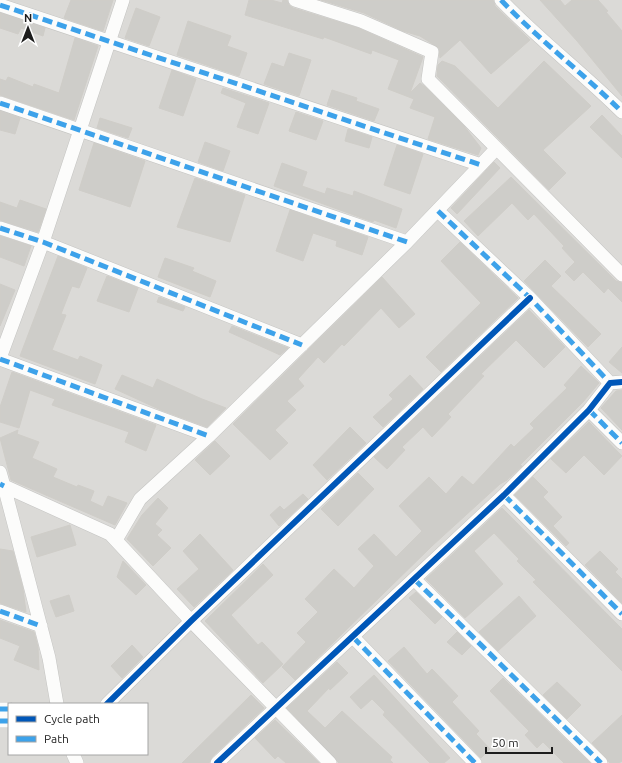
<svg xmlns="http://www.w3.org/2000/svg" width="622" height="763" viewBox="0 0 622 763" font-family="Ubuntu,sans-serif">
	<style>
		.residential { fill: #dbdad7; fill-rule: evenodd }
		.building { fill: #cecdc9; stroke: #cfcdc8 }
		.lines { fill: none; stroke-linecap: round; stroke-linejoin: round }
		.minor-casing { stroke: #c4c4c2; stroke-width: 14 }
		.minor { stroke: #fcfcfb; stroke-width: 13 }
		.quiet { stroke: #3da2ea; stroke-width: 5; stroke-dasharray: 10 5; stroke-linecap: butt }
		.cycleway-casing { stroke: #fff; stroke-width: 8 }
		.cycleway { stroke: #0057b8; stroke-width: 6 }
	</style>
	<rect width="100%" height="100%" fill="#ecebe6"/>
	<path class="residential" d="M0 0H622V763H0ZM9 704H147V754H9Z"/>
	<path class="building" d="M71 0H113L103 31 64 18Z
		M249 0H271L282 3 283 0H287L289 5 293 8 358 28 423 57 410 93 420 83 425 87 464 126 481 148 478 155 428 139 435 117 410 108 414 99 388 89 399 60 372 50 371 54 324 37 323 39 245 15Z
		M321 0H493L495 6 530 40 491 74 460 40 440 58 439 48 420 36 403 31 364 13Z
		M540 0H560L565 6 572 0H598L608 11 606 12 622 31V96L577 41Z
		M136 8 160 17 149 46 125 38Z
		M0 13 45 28 43 36 21 28 18 34 0 28Z
		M188 21 231 36 227 46 247 53 239 76 177 55Z
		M75 38 98 46 74 120 0 95V79L6 81 8 77 33 87 34 84 59 93Z
		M289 53 311 60 299 96 264 84 272 63 284 67Z
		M442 61 455 66 498 108 544 61 591 106 543 150 566 173 549 190 437 76 438 65Z
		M172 70 196 79 183 116 159 108Z
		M223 88 269 103 258 134 237 127 246 103 221 93Z
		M332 90 357 98 356 101 379 109 374 121 327 105Z
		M0 111 20 118 15 134 0 130Z
		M296 112 323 121 316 140 289 131Z
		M602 115 622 136V158L590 127Z
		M100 118 132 128 128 138 97 128Z
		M348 129 372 137 369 148 345 141Z
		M205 142 230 151 223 171 198 162Z
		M94 143 145 161 130 207 79 190Z
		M397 145 423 154 410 194 384 185Z
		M494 162 500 168 457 214 451 208Z
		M282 163 307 172 302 186 325 194 327 188 353 196 354 191 402 209 396 228 374 220 373 222 274 186Z
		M511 177 616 281 622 283V302L608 288 604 293 583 272 574 281 565 272 575 262 562 248 564 246 534 214 528 220 512 203 478 236 464 221Z
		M195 178 245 195 230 242 177 227Z
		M20 200 46 209 38 232 0 220V202L17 208Z
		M290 210 368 237 362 255 336 246 337 241 313 233 303 261 276 251Z
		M0 236 31 246 24 266 0 257Z
		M460 242 518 298 441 372 426 357 481 303 441 261Z
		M58 256 87 268 79 288 72 286 61 314 66 315 52 350 78 360 80 356 102 365 95 384 20 356Z
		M165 258 194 268 192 271 216 281 210 297 158 277Z
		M545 260 561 276 551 286 601 334 588 347 524 281Z
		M107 276 138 288 129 312 97 301Z
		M382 277 415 314 399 328 381 308 344 346 342 344 324 363 318 357 298 379 304 386 287 401 296 410 275 430 288 443 270 460 233 424Z
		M0 284 15 290 0 326Z
		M159 297 185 307 183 311 157 302Z
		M529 310 565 347 544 368 516 340 481 374 484 376 448 414 451 417 432 437 423 427 402 447 405 450 387 469 374 457Z
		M232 326 288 348 280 355 229 332Z
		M622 347V373L609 362Z
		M581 366 599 383 583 402 520 465 522 466 507 480 500 484 432 546 295 680 282 667 306 642 297 633 318 612 305 599 334 569 354 588 374 566 358 549 374 534 396 557 422 531 399 506 429 477 446 494 462 476 473 485 511 444 514 447 534 428 530 424 567 388 564 385Z
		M12 372 156 425 146 451 125 442 129 432 52 405 55 399 30 390 19 428 0 422V407Z
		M122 375 153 388 157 379 202 399 226 408 207 427 161 410 115 389Z
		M410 375 423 389 383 427 373 417 393 399 389 395Z
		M622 390V430L601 408 616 391Z
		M589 422 622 456 604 475 584 455 566 473 551 459Z
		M350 427 366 443 327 480 313 465Z
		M18 430 17 434 39 442 32 458 57 469 53 477 77 487 78 485 94 491 90 501 103 507 108 496 127 503 115 525 11 480 0 438Z
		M215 441 230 456 210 475 195 460Z
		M358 473 374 489 338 526 321 509Z
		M533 477 548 492 543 497 562 517 553 526 569 543 566 546 515 495Z
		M303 494 308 499 279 526 270 515 280 506 284 510Z
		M158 498 168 508 155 524 162 530 157 535 171 548 153 566 127 539 142 515Z
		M502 508 622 629V671L533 582 536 580 517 561 519 559 494 533 474 551 503 584 465 618 426 579Z
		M70 525 76 545 37 557 31 537Z
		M200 534 233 570 194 607 177 589 199 569 183 551Z
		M0 549 13 551 23 589 26 612 0 603Z
		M600 551 618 569 615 572 622 579V603L585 565Z
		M123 561 146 585 136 595 117 577Z
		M263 564 273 575 231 615 258 645 262 642 283 664 263 683 205 621Z
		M416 592 442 617 435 624 409 598Z
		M69 595 74 611 56 617 50 601Z
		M519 596 536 616 498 651 479 632Z
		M0 620 34 632 38 647 39 670 14 660 20 646 0 638Z
		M457 632 471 646 462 655 447 642Z
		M132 645 143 657 122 678 111 666Z
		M404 647 427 674 432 669 458 696 452 702 479 731 476 734 490 749 481 758 388 661Z
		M337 662 348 673 330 690 329 688 307 711 325 728 342 711 392 757 390 760 393 763H339L287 708Z
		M374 675 450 758 444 763H430L383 715 385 712 372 699 361 709 350 697Z
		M503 678 590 763H564L543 742 537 748 525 735 529 731 490 691Z
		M557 682 581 705 567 719 543 695Z
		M251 695 264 708 212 757 209 763H182Z
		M622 715V761L619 763H610L592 743Z
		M275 720 306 750 319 763H286L278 756 275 759 255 738Z"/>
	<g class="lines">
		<defs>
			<path id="minor" d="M295 0 361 21 432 52 428 79 622 275
				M501 0C539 40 583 73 622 112
				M0 5 481 165
				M0 103 407 242
				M438 211 530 298 610 383
				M0 228 43 242 302 345
				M0 358 43 242 123 0
				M0 359 209 436
				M589 410 622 443
				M0 472 4 486 110 534 191 621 330 763
				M0 484 4 486 49 658 57 704
				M504 495 622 614
				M116 540 140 499 209 436 407 242 496 149
				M414 579 601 763
				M0 611 41 626
				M353 637 475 763
				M107 704 191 621 530 298
				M0 709H9
				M0 721H9
				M73 754 77 763
				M217 763 504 495 589 410 610 383 622 382"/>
		</defs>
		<use href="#minor" class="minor-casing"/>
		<use href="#minor" class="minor"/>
		<path class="quiet" d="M501 0C539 40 583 73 622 112
			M0 5 481 165
			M0 103 407 242
			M438 211 530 298 610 383
			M0 228 43 242 302 345
			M0 359 209 436
			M589 410 622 443
			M0 484 4 486
			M504 495 622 614
			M414 579 601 763
			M0 611 41 626
			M353 637 475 763
			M0 709H9
			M0 721H9"/>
		<defs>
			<path id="cycleway" d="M107 704 191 621 530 298
				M217 763 504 495 589 410 610 383 622 382"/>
		</defs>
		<use href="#cycleway" class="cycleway-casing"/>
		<use href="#cycleway" class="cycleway"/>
	</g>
	<rect x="8" y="703" width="140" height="52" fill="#ffffff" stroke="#a5a5a5"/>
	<rect x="16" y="716" width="20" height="6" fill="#0057b8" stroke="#a5a5a5"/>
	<text x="44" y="723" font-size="12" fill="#1d1d1d">Cycle path</text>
	<rect x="16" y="736" width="20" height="6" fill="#3da2ea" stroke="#a5a5a5"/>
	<text x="44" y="743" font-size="12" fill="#1d1d1d">Path</text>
	<g transform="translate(28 28)" stroke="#ffffff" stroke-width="3" paint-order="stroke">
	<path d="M0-3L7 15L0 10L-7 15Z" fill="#1d1d1d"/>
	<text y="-6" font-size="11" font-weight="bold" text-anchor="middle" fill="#1d1d1d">N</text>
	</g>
	<path d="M486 747v6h66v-6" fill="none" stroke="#1d1d1d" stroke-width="2"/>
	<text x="492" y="747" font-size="12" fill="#1d1d1d" stroke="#ffffff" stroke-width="3" paint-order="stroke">50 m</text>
</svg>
